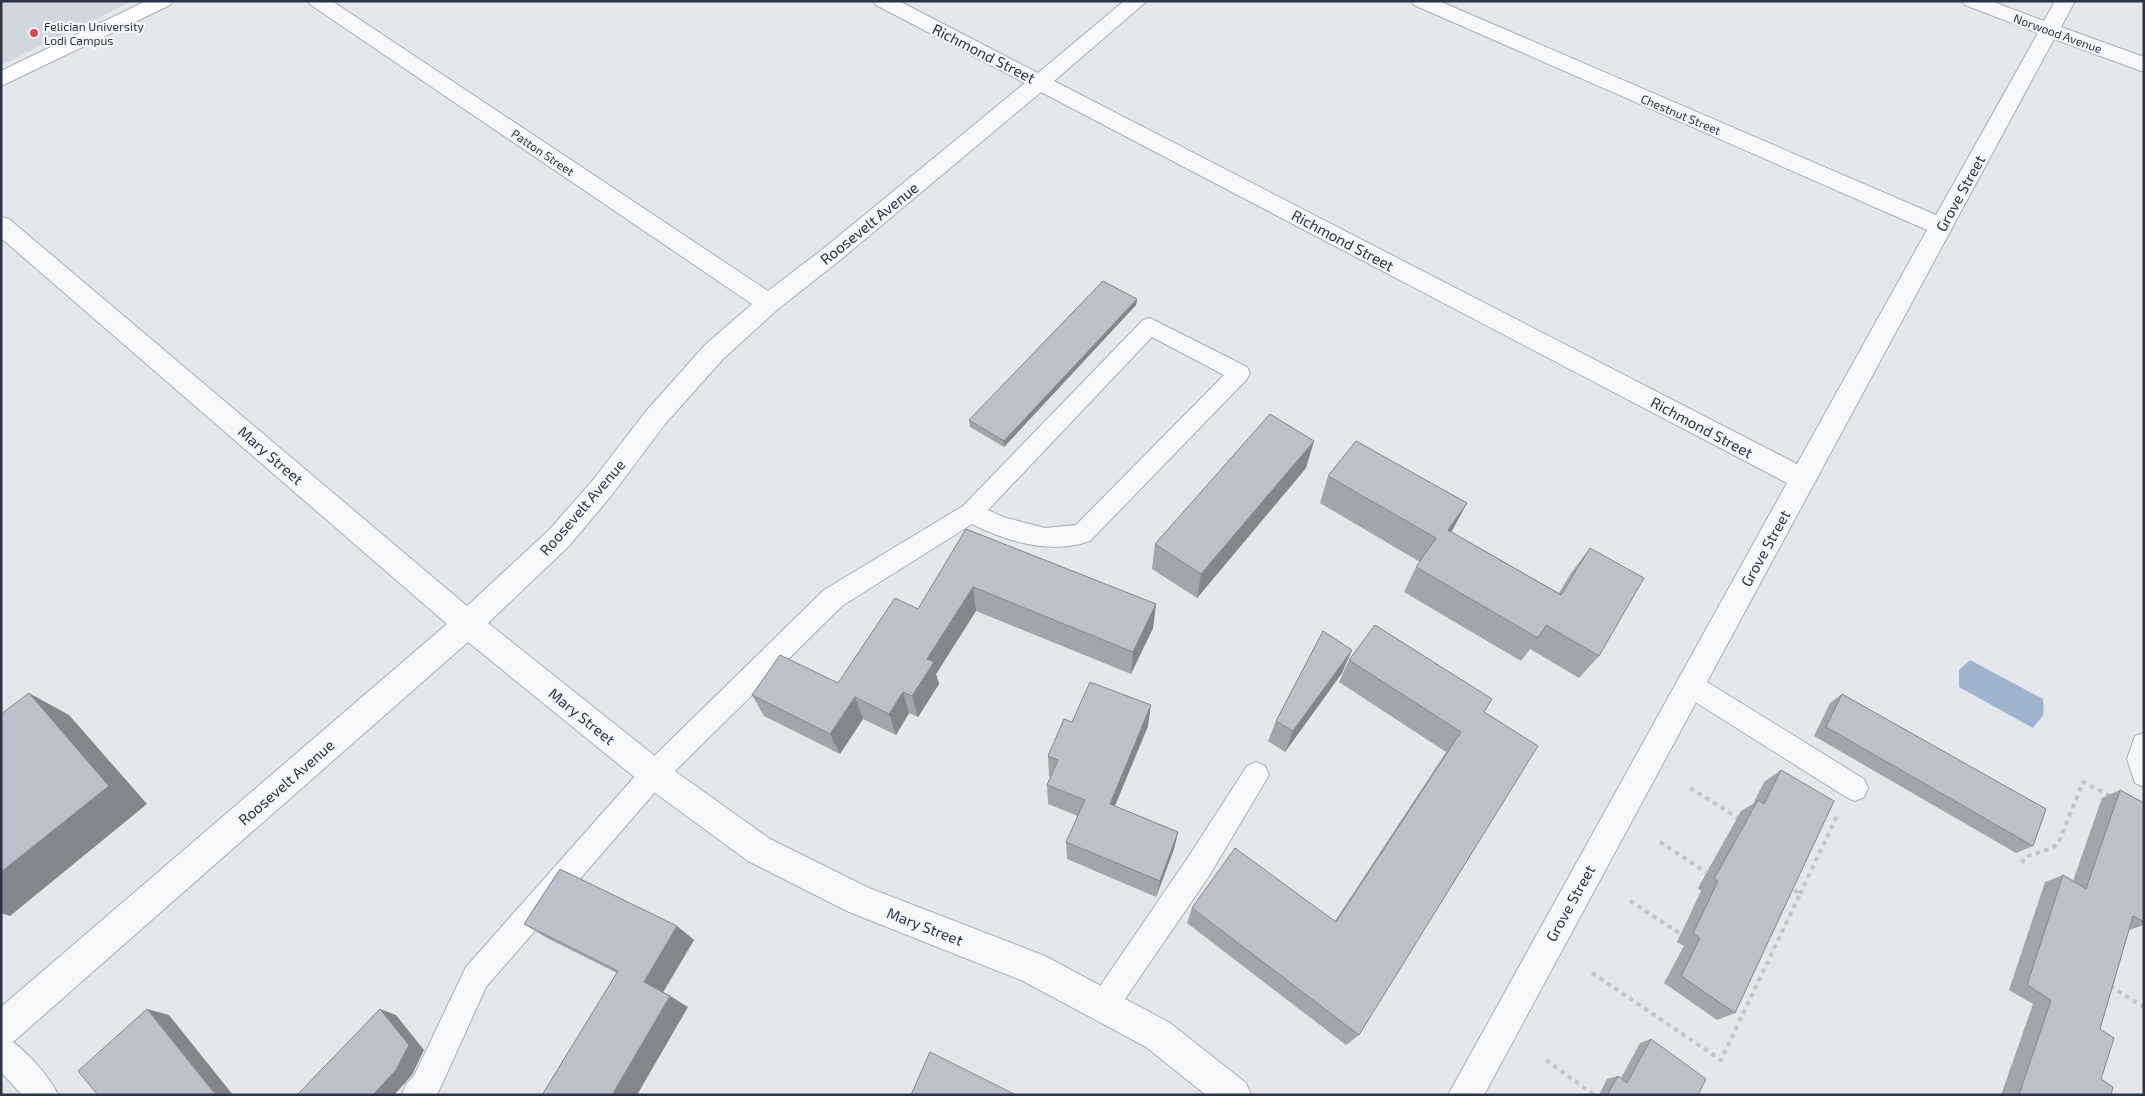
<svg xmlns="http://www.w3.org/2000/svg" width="2145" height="1096" viewBox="0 0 2145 1096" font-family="'Exo 2',sans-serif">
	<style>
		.built { fill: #d2d6de }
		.water { fill: #9fb4cc }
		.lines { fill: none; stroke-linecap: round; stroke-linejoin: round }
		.lane-casing { stroke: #a9aeb7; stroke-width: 2 }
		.street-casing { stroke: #a9aeb7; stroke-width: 2 }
		.secondary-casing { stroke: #a9aeb7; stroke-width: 2 }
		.path { stroke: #c2c5cb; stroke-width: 4; stroke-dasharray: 4.5 4.5; stroke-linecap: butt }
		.lane { fill: #f7f8fa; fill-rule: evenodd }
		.street { fill: #f7f8fa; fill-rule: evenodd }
		.secondary { fill: #fff; fill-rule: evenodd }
		.wall { fill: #a1a5ae }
		.shaded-wall { fill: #83868d }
		.building { fill: #bbc0ca; stroke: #83868d }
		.poi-dot { fill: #d1495b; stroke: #f4f6f9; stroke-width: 2 }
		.labels { text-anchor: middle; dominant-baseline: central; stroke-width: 4.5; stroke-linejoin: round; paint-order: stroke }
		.far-poi-label { font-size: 12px; fill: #2b3445; stroke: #f4f6f9; text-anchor: start }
		.far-street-label { font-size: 12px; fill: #2b3445; stroke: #f4f6f9 }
		.street-label { font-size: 15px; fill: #2b3445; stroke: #f4f6f9 }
	</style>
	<rect width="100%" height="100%" fill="#e4e7ec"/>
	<path class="built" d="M1 1H132L1 65Z"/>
	<path class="water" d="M1970 660 2043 699C2044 720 2045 712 2033 728L1959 687V670Z"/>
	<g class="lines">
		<defs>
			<path id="lane" d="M1150 318 1247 367 1250 373 1247 379 1090 541C1051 555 1008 542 972 524L842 606 663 783 486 987 437 1095H402L406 1084 414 1076 466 967 645 765 824 590 963 506 1143 320ZM1152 337 1224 375 1076 525 1045 528 1003 517 988 510Z
				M1690 673 1699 677 1864 779 1868 788 1864 797 1855 801 1846 797 1681 693 1677 685 1681 677Z
				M2144 733V787L2135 783 2127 759 2135 736Z
				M1256 762 1265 766 1269 775 1209 876 1114 1015 1104 1020 1094 1015 1089 1005 1094 995 1189 856 1247 766Z
				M1 1035C20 1043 50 1076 58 1095H22L1 1072Z"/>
			<path id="street" d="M308 1H332L768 291 823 249 1025 83 876 5 873 1H899L1038 73 1124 1H1147L1054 81 1797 464 1927 230 1414 5 1411 1H1439L1936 215 2038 33 1965 5 1962 1H1991L2044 21 2055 1H2075L2061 27 2144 57V72L2054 39 1484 1095H1448L1787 483 1041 92 839 261 778 309 723 359 665 424 611 496 569 546 488 623 665 764 770 839 869 888 1045 956 1170 1023 1246 1083 1251 1095H1206L1146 1047 1023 981 849 912 748 861 643 784 468 642 13 1042 1 1047V1007L447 624 1 238V217L9 219 467 606 549 530 593 480 647 410 705 345 752 304 311 5Z"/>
			<path id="secondary" d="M146 1H173L170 5 1 86V71Z"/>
		</defs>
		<use href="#lane" class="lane-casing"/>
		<use href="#street" class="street-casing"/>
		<use href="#secondary" class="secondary-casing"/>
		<path class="path" d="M1690 788 1738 818
			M1660 842 1706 872
			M2022 863 2025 857 2052 848 2058 844 2083 782 2112 797
			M1800 894 1837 816
			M1630 901 1681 934
			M1592 973 1721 1060 1800 894 1791 888
			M2110 986 2144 1007
			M1546 1060 1594 1095"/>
		<use href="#lane" class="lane"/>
		<use href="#street" class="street"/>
		<use href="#secondary" class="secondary"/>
	</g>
	<path class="wall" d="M1137 299 1136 305 1004 447 970 427 969 420Z
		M1306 468 1197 598 1152 569 1155 544Z
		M1328 476 1467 503 1451 532 1559 593 1571 573 1590 548 1599 656 1579 678 1530 649 1521 661 1404 592 1416 567 1420 562 1320 503Z
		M966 529 1156 604 1153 628 1131 674 976 611 936 674 939 684 918 717 909 713 896 735 863 719 840 754 764 716 752 695 838 683 918 609Z
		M1349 660 1484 712 1359 1035 1346 1045 1187 923 1192 908 1335 921 1446 752 1339 682Z
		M1342 673 1285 752 1268 741 1276 721Z
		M1842 694 2033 846 2016 853 1814 736 1830 703Z
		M1072 722 1148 726 1115 806 1178 832 1174 849 1156 897 1067 859 1066 842 1078 816 1048 804 1047 785 1050 777 1049 776 1048 756Z
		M1781 770 1735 1013 1717 1020 1664 983 1684 946 1677 942 1701 891 1698 888 1741 811 1753 804 1764 782Z
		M2120 790 2144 803V925L2129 930 2100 1029 2101 1079 2111 1095H2001L2033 1004 2009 990 2045 882 2063 875 2073 881 2102 798Z
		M524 924 677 926 694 940 663 992 688 1007 617 973 547 938Z
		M1651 1039 1698 1095H1599L1607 1079 1618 1076 1621 1078 1640 1043Z"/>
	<path class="shaded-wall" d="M1137 299 1136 305 1004 447V441Z
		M1314 441 1306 468 1197 598 1201 574Z
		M1467 503 1453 529 1434 556 1448 530Z
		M973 587 976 611 936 674 939 684 918 717 912 696 927 659Z
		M1156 604 1153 628 1131 674 1133 652Z
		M1352 650 1342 673 1285 752 1293 731Z
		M903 692 909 713 896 735 889 714Z
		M29 693 69 715 147 804 10 916 1 913V872Z
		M855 697 863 719 840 754 830 734Z
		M1151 705 1148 726 1108 822 1110 804Z
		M1178 832 1174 849 1156 897 1160 881Z
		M677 926 694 940 662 994 644 982Z
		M670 996 688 1007 637 1095H612Z
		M147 1009 169 1015 233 1095H216Z
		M380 1009 396 1015 424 1050 412 1075 394 1095H373Z"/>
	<path class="building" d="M1103 281 1137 299 1004 441 969 420Z
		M1270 414 1314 441 1201 574 1155 544Z
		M1356 441 1467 503 1448 530 1561 595 1590 548 1644 578 1599 656 1546 625 1538 638 1416 567 1436 538 1328 476Z
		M966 529 1156 604 1133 652 973 587 927 659 934 662 912 696 903 692 889 714 855 697 830 734 752 695 780 655 838 683 895 598 918 609Z
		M1375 625 1492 699 1484 712 1538 746 1359 1035 1192 908 1235 848 1336 922 1461 732 1349 660Z
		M1323 631 1352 650 1293 731 1276 721Z
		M1090 682 1151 705 1110 804 1178 832 1160 881 1066 842 1085 800 1047 785 1058 760 1048 756 1064 719 1072 722Z
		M29 693 109 786 1 872V714Z
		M1842 694 2046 809 2033 846 1826 727Z
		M1781 770 1834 801 1735 1013 1681 976 1700 938 1693 933 1718 881 1714 879 1758 800 1764 804Z
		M2120 790 2144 803V922L2133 916 2100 1029 2114 1038 2101 1079 2113 1087 2111 1095H2019L2051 1000 2027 985 2063 875 2086 889Z
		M560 869 677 926 644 982 670 996 612 1095H542L618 971 524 924Z
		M147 1009 216 1095H98L78 1071Z
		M380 1009 409 1045 396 1070 373 1095H297Z
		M1651 1039 1706 1079 1698 1095H1607L1618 1076 1627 1083Z
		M930 1052 1016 1095H911Z"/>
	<circle class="poi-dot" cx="34" cy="33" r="5"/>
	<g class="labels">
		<g class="far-poi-label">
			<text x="44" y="26">Felician University<tspan x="44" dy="14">Lodi Campus</tspan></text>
		</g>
		<g class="far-street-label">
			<text transform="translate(2058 33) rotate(20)">Norwood Avenue</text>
			<text transform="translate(1681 114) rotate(23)">Chestnut Street</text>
			<text transform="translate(543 152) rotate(34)">Patton Street</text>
		</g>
		<g class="street-label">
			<text transform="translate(984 53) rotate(27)">Richmond Street</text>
			<text transform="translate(1960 193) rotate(-61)">Grove Street</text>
			<text transform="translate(869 223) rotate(-39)">Roosevelt Avenue</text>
			<text transform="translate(1343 240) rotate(28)">Richmond Street</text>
			<text transform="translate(1702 427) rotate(28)">Richmond Street</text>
			<text transform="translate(271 455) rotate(41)">Mary Street</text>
			<text transform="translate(582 507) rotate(-49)">Roosevelt Avenue</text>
			<text transform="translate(1765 548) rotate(-61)">Grove Street</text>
			<text transform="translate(582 716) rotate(39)">Mary Street</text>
			<text transform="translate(286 782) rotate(-41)">Roosevelt Avenue</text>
			<text transform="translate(1570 903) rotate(-61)">Grove Street</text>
			<text transform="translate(925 926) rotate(21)">Mary Street</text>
		</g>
	</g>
	<rect width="2145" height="1096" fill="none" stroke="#2b3445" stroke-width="5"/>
</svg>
